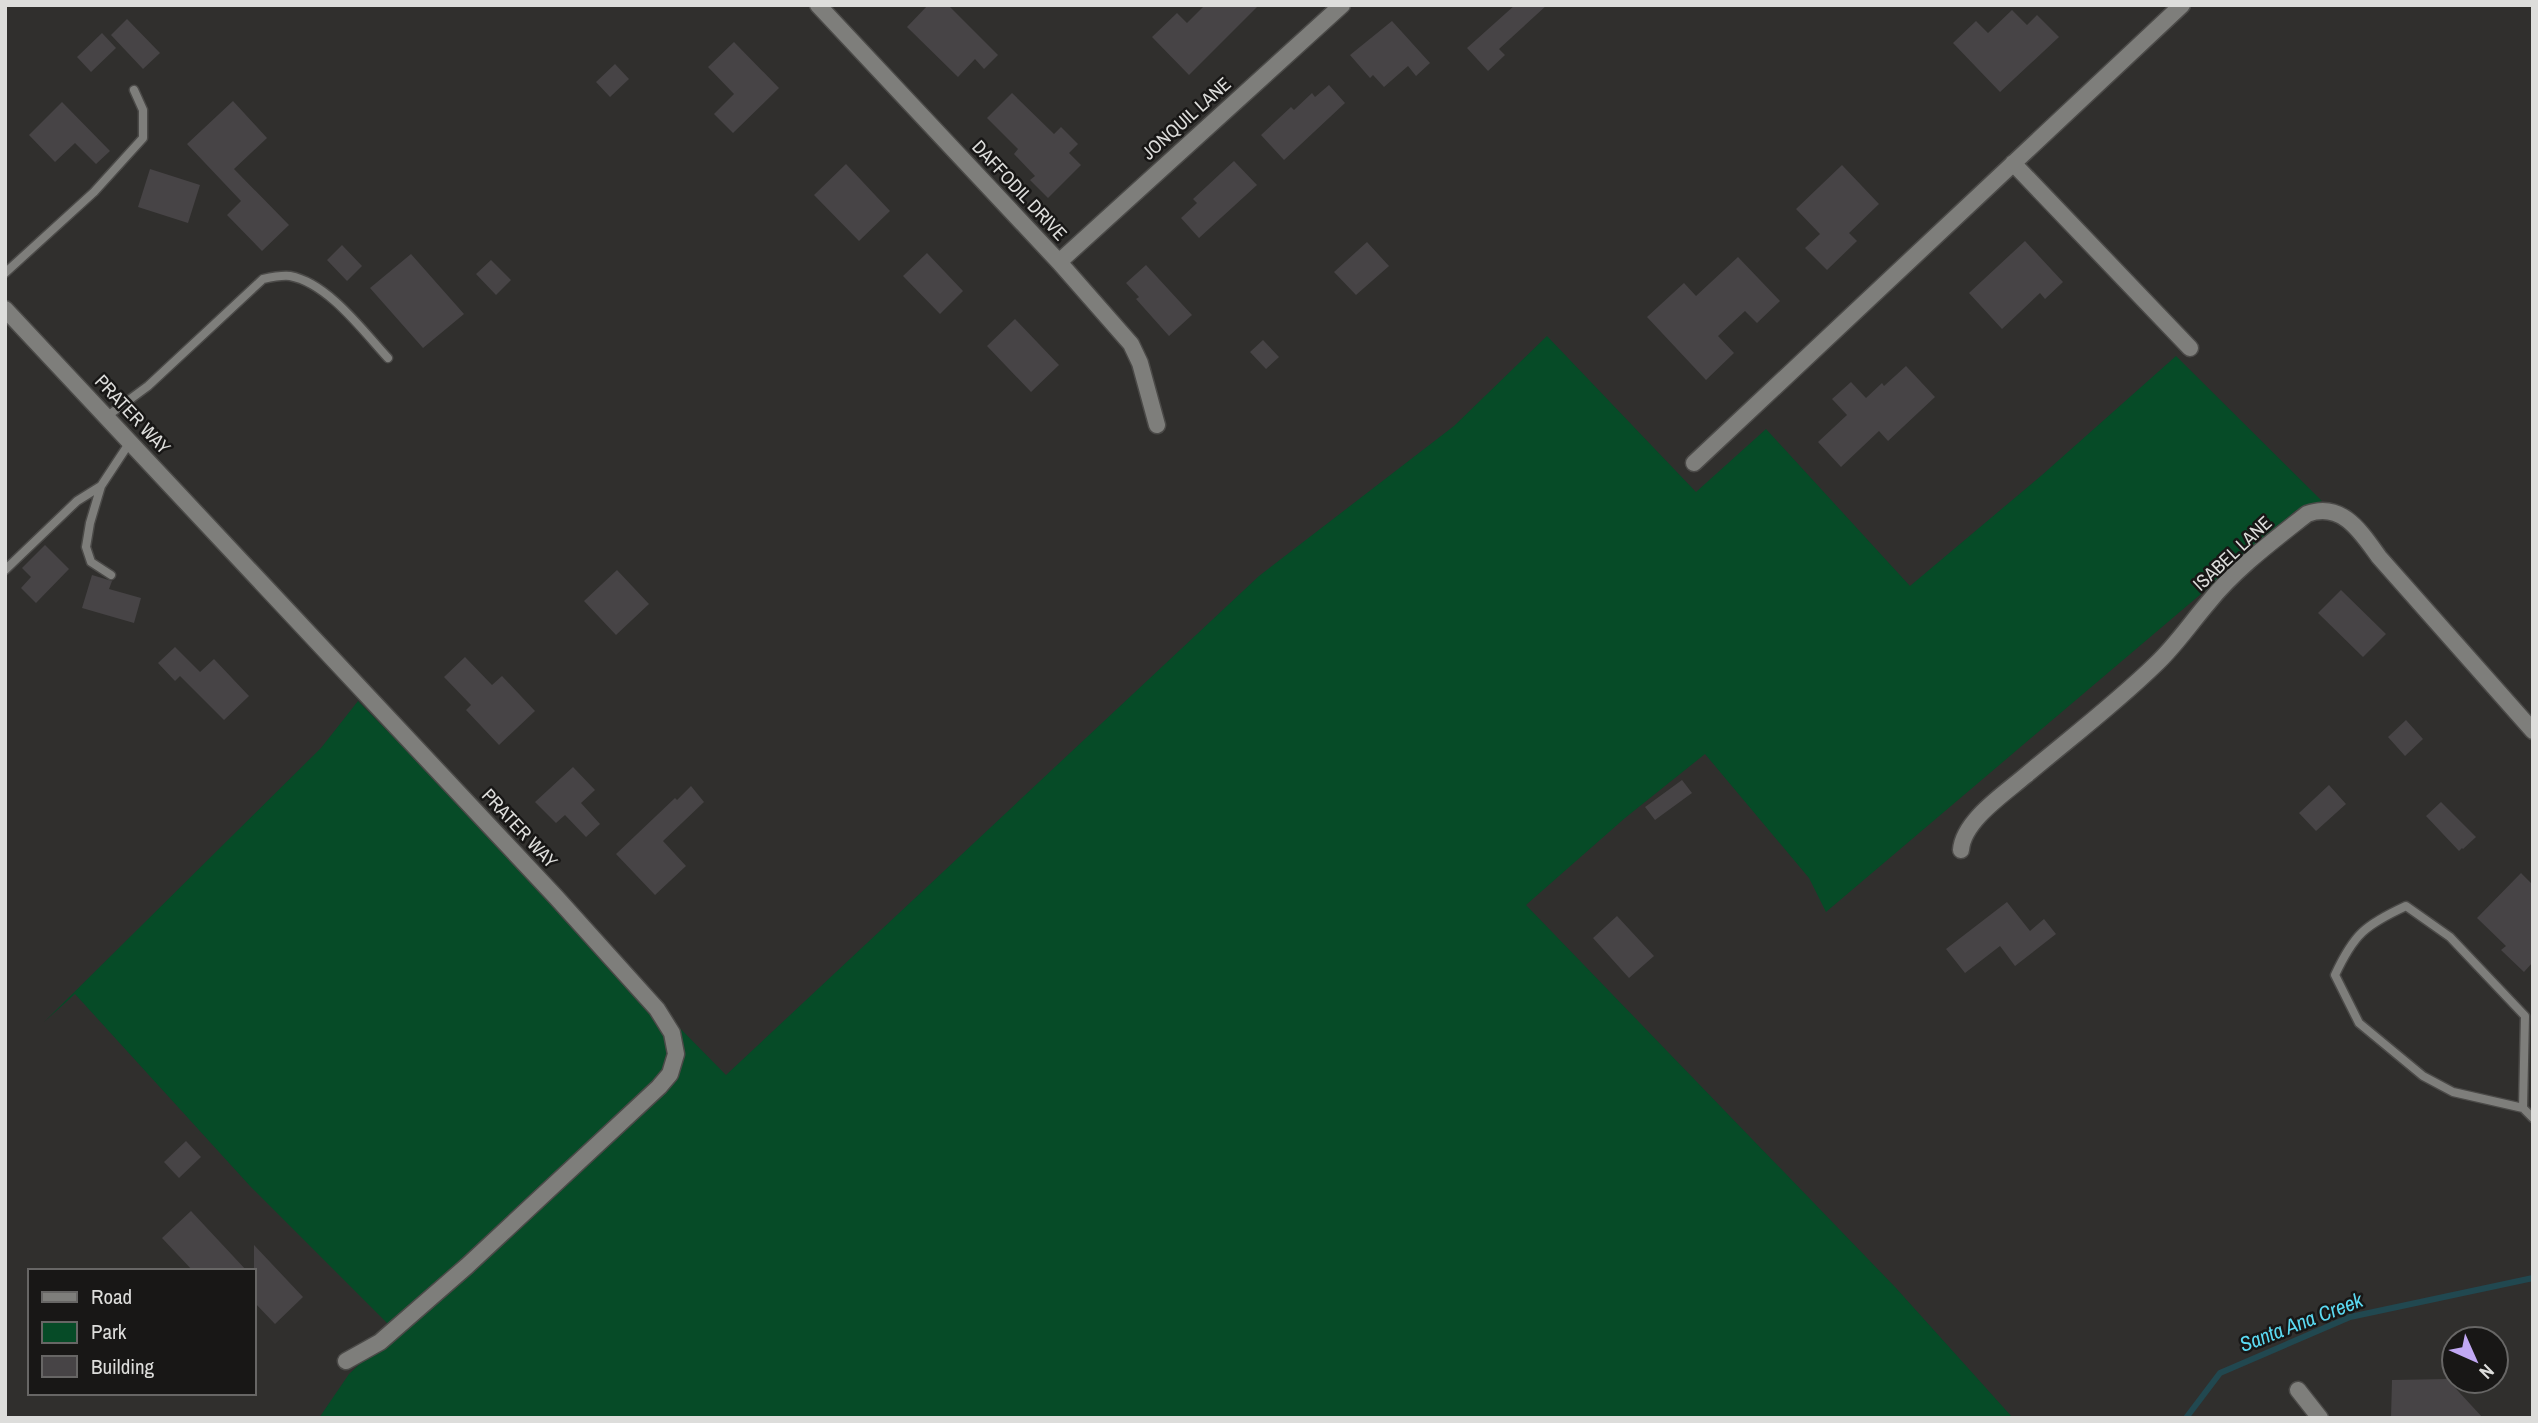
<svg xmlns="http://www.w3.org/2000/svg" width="2538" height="1423" viewBox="0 0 2538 1423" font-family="'Archivo Narrow',sans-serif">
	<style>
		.green { fill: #064b27 }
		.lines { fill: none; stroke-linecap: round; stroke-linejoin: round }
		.stream { stroke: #214850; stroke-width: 6 }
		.building { fill: #474446 }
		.service-casing { stroke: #4b4a48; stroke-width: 11 }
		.minor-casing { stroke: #4b4a48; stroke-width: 19 }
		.service { stroke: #7e7e7b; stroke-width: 8 }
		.minor { stroke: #7e7e7b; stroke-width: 16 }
		.labels { text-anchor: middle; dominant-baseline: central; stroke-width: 5; stroke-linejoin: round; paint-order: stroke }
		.street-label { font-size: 19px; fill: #dddddb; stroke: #181716 }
		.water-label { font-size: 21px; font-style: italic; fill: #5bdaf2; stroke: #181716 }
	</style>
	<rect width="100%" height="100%" fill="#302f2d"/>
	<path class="green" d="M1547 336 1696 492 1766 429 1910 586 2042 475 2176 356 2322 501 2295 511 2267 538 1826 912 1809 878 1705 754 1625 818 1526 905 1896 1288 2013 1418H319L349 1374 395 1331 250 1186 75 994 44 1022 321 748 358 701 726 1075 1259 576 1454 426Z"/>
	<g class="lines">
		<path class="stream" d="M2186 1418 2220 1373 2350 1317 2533 1278"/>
	</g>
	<path class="building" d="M928 5H948L998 55 984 69 975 59 958 77 907 27Z
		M1205 5H1259L1189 75 1152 37 1177 13 1187 23Z
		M1515 5H1547L1499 49 1505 55 1488 71 1467 48Z
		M2012 10 2027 25 2037 15 2059 37 2000 92 1953 43 1976 21 1988 33Z
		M127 19 160 53 143 69 111 35Z
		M1392 21 1430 63 1416 76 1408 66 1384 87 1373 75 1370 78 1350 55Z
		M102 33 116 48 91 72 77 57Z
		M734 42 779 88 733 133 714 114 734 94 708 67Z
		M615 64 629 79 610 97 596 82Z
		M1329 85 1345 103 1284 160 1261 135 1291 107 1294 110 1312 93 1315 97Z
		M1012 93 1054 134 1061 127 1078 144 1069 153 1081 165 1048 198 1030 180 1035 176 1014 154 1018 149 987 118Z
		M233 101 267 138 234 169 289 225 262 251 227 215 241 201 187 144Z
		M62 102 110 151 96 164 75 143 55 162 29 135Z
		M1234 161 1257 185 1199 238 1181 218 1197 203 1193 199Z
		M846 164 890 211 859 241 814 195Z
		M1842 165 1879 204 1849 233 1857 241 1827 270 1805 248 1820 234 1796 209Z
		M150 169 200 185 188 223 138 207Z
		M2025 241 2063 282 2045 299 2040 293 2002 329 1969 293Z
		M1367 242 1389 266 1356 295 1334 272Z
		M342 245 362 266 347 281 327 260Z
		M927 253 963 291 940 314 903 276Z
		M411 254 464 314 423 348 370 288Z
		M1738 257 1780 301 1757 323 1745 311 1718 336 1734 353 1706 380 1647 317 1684 283 1696 296Z
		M491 260 511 280 496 295 476 274Z
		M1146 265 1192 315 1169 336 1136 299 1139 297 1126 283Z
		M1015 319 1059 365 1031 392 987 346Z
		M1263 340 1279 357 1266 369 1250 352Z
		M1906 366 1935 397 1888 441 1879 431 1841 467 1818 442 1847 415 1832 399 1851 382 1866 398 1882 383 1884 386Z
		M45 545 69 569 36 603 21 588 31 577 22 568Z
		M617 570 649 604 616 635 584 601Z
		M92 575 112 581 109 589 141 598 134 623 82 608Z
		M2341 590 2386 634 2363 657 2318 613Z
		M175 647 200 672 214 659 249 696 224 720 180 676 175 681 158 663Z
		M465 657 492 685 502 676 535 711 499 745 466 710 471 705 444 677Z
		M2406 720 2423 739 2405 756 2388 737Z
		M573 767 595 790 581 803 600 824 586 837 565 815 556 823 535 802Z
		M1682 780 1692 793 1655 820 1645 807Z
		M2329 785 2346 804 2316 831 2299 813Z
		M691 786 704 802 663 841 686 866 655 895 616 854 675 798 677 800Z
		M2441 802 2476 837 2463 849 2462 848 2459 851 2426 816Z
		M2521 873 2533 885V962L2524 972 2501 950 2506 946 2477 918Z
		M2007 902 2030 931 2044 919 2056 934 2015 966 2000 946 1965 973 1946 949Z
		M1617 916 1654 956 1629 978 1593 938Z
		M186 1141 201 1157 179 1178 164 1162Z
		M191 1211 247 1271H193L162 1238Z
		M254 1245 303 1297 275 1324 254 1302Z
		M2447 1379 2483 1418H2391L2392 1380Z"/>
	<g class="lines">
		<defs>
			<path id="service" d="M5 273 94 192 143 138V110L134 90
				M106 417 148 386 263 279C272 277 281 275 290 276 328 283 363 331 388 358
				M5 570 77 501 101 486
				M111 575 91 562 86 547 90 523 101 486 130 442
				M2523 1108 2525 1016 2450 937 2406 906C2365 925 2354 934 2335 975L2359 1023 2423 1076 2453 1092 2523 1108 2533 1118"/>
			<path id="minor" d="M818 5 1059 262 1131 344 1140 363 1157 425
				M2013 163 2190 348
				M1059 262 1342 5
				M5 309 556 897 657 1009 672 1033 676 1054 670 1074 659 1087 467 1266 380 1342 346 1361
				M1694 463 2182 5
				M1961 850C1963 821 2004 794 2025 776 2069 739 2115 704 2156 664 2176 645 2190 624 2208 603 2235 569 2273 541 2307 514 2342 501 2361 532 2379 557L2533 731
				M2298 1390 2320 1418"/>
		</defs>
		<use href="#service" class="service-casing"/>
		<use href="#minor" class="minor-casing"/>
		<use href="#service" class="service"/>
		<use href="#minor" class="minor"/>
	</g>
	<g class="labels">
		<g class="street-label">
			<text transform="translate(1186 118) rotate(-42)">JONQUIL LANE</text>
			<text transform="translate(1020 190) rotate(47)">DAFFODIL DRIVE</text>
			<text transform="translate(133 414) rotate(47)">PRATER WAY</text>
			<text transform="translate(2232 553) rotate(-43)">ISABEL LANE</text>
			<text transform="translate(520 828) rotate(47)">PRATER WAY</text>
		</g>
		<g class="water-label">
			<text transform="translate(2301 1322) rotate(-21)">Santa Ana Creek</text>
		</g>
	</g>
	<rect width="2538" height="1423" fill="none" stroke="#dddddb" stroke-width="14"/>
	<rect x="28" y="1269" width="228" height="126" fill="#181716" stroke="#676665" stroke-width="2"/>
	<rect x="42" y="1292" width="35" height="10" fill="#7e7e7b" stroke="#676665" stroke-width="2"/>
	<text x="91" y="1304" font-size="21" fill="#dddddb">Road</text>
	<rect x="42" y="1322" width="35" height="21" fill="#064b27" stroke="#676665" stroke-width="2"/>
	<text x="91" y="1339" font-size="21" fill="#dddddb">Park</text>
	<rect x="42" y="1356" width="35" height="21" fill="#474446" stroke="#676665" stroke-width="2"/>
	<text x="91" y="1374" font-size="21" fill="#dddddb">Building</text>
	<g transform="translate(2475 1360) rotate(135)"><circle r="33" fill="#181716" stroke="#676665" stroke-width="2"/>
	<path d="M0-5L12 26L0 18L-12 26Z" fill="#c1a8f3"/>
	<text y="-10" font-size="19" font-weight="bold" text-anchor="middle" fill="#dddddb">N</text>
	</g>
</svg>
